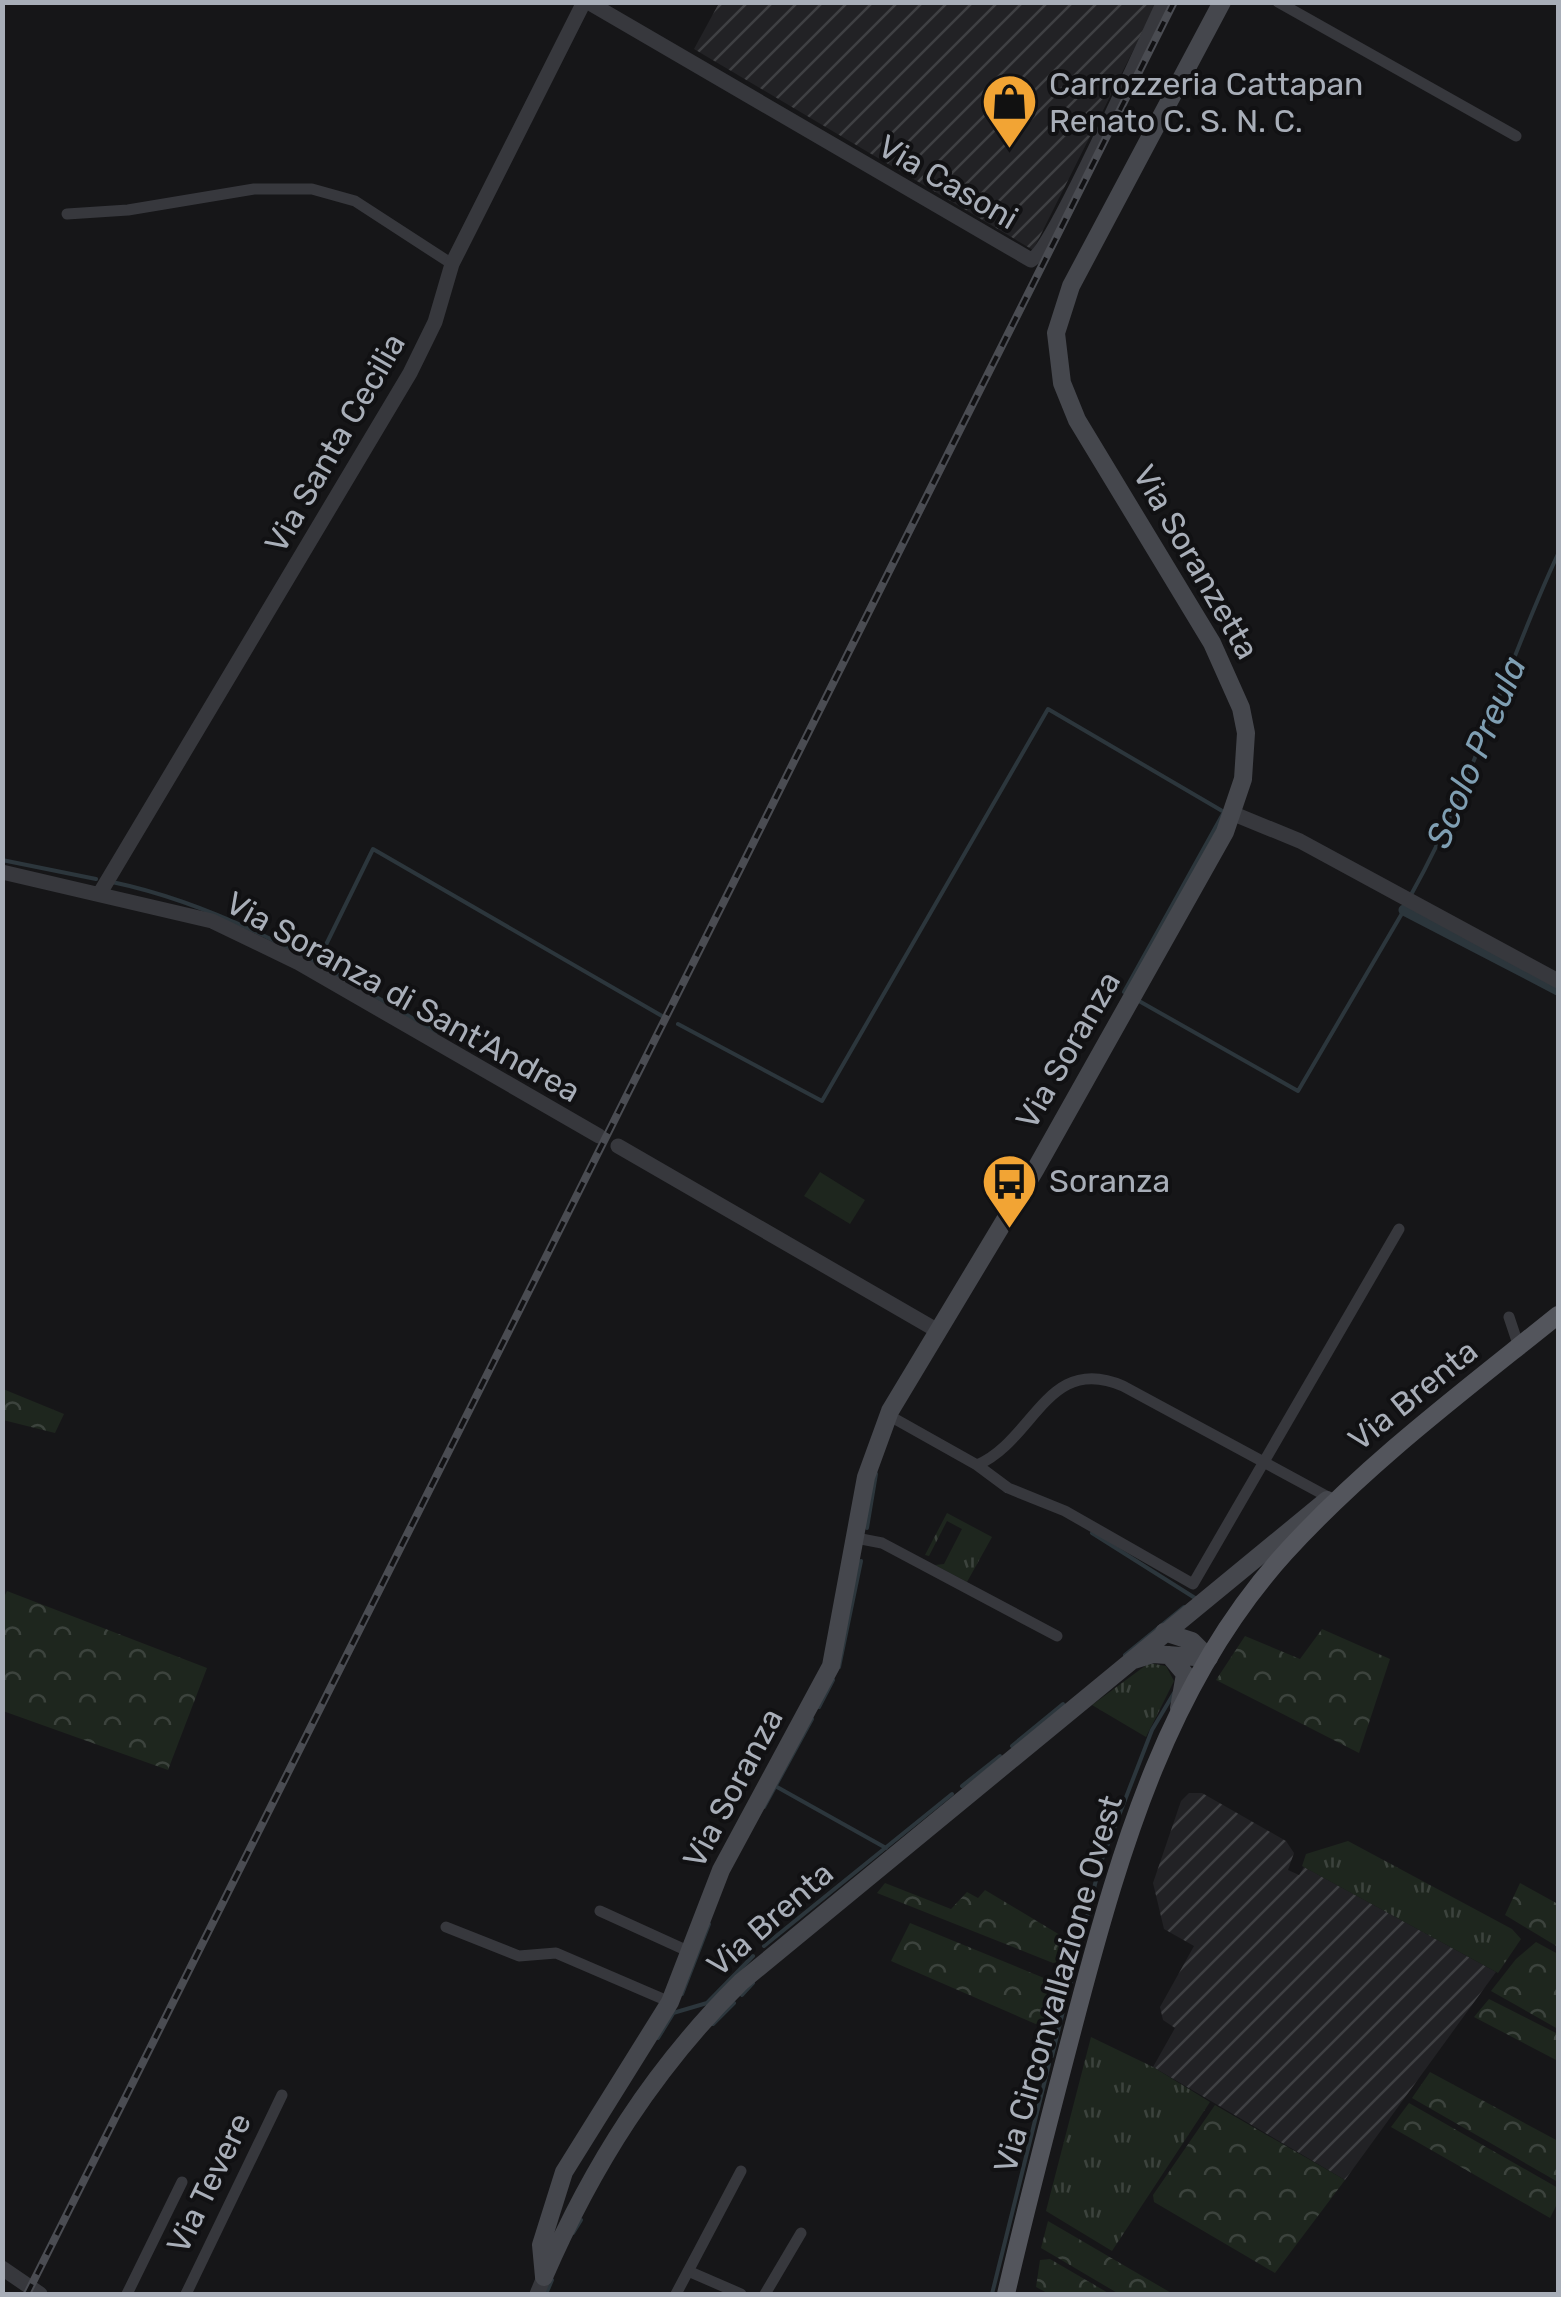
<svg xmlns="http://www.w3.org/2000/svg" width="1561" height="2297" viewBox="0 0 1561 2297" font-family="Rubik,sans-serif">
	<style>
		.industrial { fill: url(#industrial-furrows) }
		.grass { fill: url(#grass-tufts) }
		.forest { fill: url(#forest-crowns) }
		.green { fill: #1e261e }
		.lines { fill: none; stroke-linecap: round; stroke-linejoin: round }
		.stream { stroke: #2c363c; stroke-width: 4 }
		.canal { stroke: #2c363c; stroke-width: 11 }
		.minor { stroke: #37383d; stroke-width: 11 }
		.tertiary { stroke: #37383d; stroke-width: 15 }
		.secondary { stroke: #45474d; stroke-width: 18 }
		.primary { stroke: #53555c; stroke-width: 18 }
		.rail-casing { stroke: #4a4c52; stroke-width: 8 }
		.rail { stroke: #111113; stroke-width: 4; stroke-dasharray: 11; stroke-linecap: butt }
		.labels { text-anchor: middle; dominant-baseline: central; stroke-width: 8; stroke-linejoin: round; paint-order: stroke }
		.poi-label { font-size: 32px; fill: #a8aeb8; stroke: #111113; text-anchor: start }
		.street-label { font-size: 32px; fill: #a8aeb8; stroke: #111113 }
		.water-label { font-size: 35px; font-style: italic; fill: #7f9fb3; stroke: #111113 }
	</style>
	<defs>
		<pattern id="industrial-furrows" width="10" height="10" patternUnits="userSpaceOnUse" patternTransform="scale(2.5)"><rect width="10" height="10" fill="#222225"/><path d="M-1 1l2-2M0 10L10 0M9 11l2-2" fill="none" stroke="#3f4043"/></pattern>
		<pattern id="grass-tufts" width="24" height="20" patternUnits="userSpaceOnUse" patternTransform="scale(2.5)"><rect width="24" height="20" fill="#1e261e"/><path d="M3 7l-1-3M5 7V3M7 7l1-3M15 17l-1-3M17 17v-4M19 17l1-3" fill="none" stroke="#3c433d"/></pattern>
		<pattern id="forest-crowns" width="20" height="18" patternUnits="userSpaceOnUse" patternTransform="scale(2.5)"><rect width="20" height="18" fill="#1e261e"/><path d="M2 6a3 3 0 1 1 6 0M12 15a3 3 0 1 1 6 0" fill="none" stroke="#3c433d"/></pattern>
	</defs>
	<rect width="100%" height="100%" fill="#161618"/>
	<path class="industrial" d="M719 3H1157L1033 250 694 49Z
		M1189 1793H1202L1286 1841 1294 1853 1288 1870 1299 1875 1304 1867 1496 1972 1345 2180 1153 2067 1175 2028 1163 2020 1160 2007 1194 1946 1164 1929 1153 1883 1181 1801Z"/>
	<path class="grass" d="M947 1513 992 1537 967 1582 935 1565 944 1564 962 1529 947 1521 929 1556 925 1555Z
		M1149 1663 1166 1666 1174 1681 1146 1737 1092 1705Z
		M1348 1841 1512 1929 1521 1939 1498 1973 1302 1866 1306 1854Z
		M1091 2037 1153 2067 1210 2102 1112 2251 1046 2211Z"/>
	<path class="forest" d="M3 1389 64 1414 55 1433 3 1420Z
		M7 1591 207 1668 168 1770 3 1711 2 1601Z
		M1322 1629 1390 1659 1359 1753 1216 1680 1245 1636 1300 1659Z
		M885 1883 951 1909 967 1892 978 1898 985 1890 1075 1944 1070 1959 1053 1963 877 1893Z
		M1520 1883 1558 1904V1947L1505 1915Z
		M910 1923 1061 1985 1045 2028 891 1961Z
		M1536 1942 1558 1954V2029L1491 1991 1516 1959Z
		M1489 1999 1558 2034V2061L1474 2017Z
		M1430 2072 1558 2141V2182L1412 2098Z
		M1409 2103 1558 2188V2202L1550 2218 1391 2127Z
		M1215 2105 1345 2180 1275 2273 1154 2202 1153 2195Z
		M1048 2221 1173 2294H1119L1041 2248Z
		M1050 2259 1110 2294H1049L1036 2287 1040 2260Z"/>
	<path class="green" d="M820 1172 865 1200 850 1224 804 1196Z"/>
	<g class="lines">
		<path class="stream" d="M2 860 96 879
			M112 882C231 907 332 971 436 1032
			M1412 893C1472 786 1506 665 1558 554
			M317 963 373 849 662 1016
			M1139 1001 1298 1091 1404 910
			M678 1024 822 1101 1048 709 1224 812 1124 992
			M867 1528 876 1474
			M1092 1533 1195 1598
			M1125 1655 1184 1607
			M839 1667 861 1561
			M819 1707 833 1680
			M1012 1746 1063 1704
			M962 1786 1000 1756
			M777 1787 886 1848
			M764 1807 812 1719
			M1101 1862 1152 1730 1174 1693
			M764 1946 952 1794
			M1071 1982 1098 1872
			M682 1994 709 1924
			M742 1995 753 1983
			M673 2013 707 2003 753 1956
			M713 2024 734 2003
			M658 2038 674 2012
			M1052 2056 1067 1995
			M573 2233 581 2220
			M546 2294 552 2280
			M992 2294 1049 2064"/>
		<path class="canal" d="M1404 910 1558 990"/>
		<path class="minor" d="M1278 2 1516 136
			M67 214 128 210 254 189H312L355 201 452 264
			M1509 1317 1519 1347
			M888 1415 977 1465C1035 1440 1047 1353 1123 1386L1330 1498
			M977 1465 1008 1488 1065 1511 1193 1584 1399 1229
			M856 1538 882 1543 1057 1636
			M600 1911 690 1952
			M446 1927 519 1956 556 1953 670 2002
			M688 2271 741 2294
			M127 2294 182 2182
			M186 2294 282 2095
			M676 2294 741 2171
			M765 2294 801 2233"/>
		<path class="tertiary" d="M588 2 1031 260C1053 251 1146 39 1164 2
			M1234 814 1300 841 1558 981
			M2 872 212 921 299 963 599 1136
			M100 893 410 373 435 322 452 264 584 2
			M618 1146 938 1331
			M2 2268 40 2294
			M537 2294 544 2277"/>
		<path class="secondary" d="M1164 1632 1192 1641 1209 1658
			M1169 1655 1185 1674 1179 1708
			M1134 1660 1153 1654 1209 1658
			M544 2277 541 2245 564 2172 670 2002 721 1870 831 1666 866 1477 890 1411 1035 1170 1225 832 1243 779 1246 733 1241 708 1212 643 1077 420 1062 383 1056 333 1071 286 1222 2
			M544 2277C592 2166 654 2068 741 1982L1327 1500"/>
		<path class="primary" d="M1006 2294C1028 2199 1053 2104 1078 2009 1121 1847 1169 1681 1285 1553 1366 1464 1465 1390 1558 1315"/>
		<defs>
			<path id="rail" d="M27 2294 1174 2"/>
		</defs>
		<use href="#rail" class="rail-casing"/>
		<use href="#rail" class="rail"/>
	</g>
	<defs>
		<symbol id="shop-pin" viewBox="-11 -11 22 30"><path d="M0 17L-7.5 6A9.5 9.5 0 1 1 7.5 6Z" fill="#f2a434" stroke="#111113"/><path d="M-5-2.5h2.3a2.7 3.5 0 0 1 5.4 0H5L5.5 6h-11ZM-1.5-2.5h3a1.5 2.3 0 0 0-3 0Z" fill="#111"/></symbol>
		<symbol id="bus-pin" viewBox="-11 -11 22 30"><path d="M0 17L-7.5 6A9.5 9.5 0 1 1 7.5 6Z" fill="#f2a434" stroke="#111113"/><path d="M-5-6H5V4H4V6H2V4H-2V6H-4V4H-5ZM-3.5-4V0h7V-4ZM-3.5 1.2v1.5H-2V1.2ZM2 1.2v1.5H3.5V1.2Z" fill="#111"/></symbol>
	</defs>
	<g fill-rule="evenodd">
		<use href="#shop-pin" x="978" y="70" width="63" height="86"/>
		<use href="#bus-pin" x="978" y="1150" width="63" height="86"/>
	</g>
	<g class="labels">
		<g class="poi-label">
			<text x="1049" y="84">Carrozzeria Cattapan<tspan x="1049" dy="37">Renato C. S. N. C.</tspan></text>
			<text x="1049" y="1181">Soranza</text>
		</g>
		<g class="street-label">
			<text transform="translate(948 182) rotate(30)">Via Casoni</text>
			<text transform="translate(335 443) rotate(-60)">Via Santa Cecilia</text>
			<text transform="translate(1196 562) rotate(60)">Via Soranzetta</text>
			<text transform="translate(403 997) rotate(29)">Via Soranza di Sant'Andrea</text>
			<text transform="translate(1068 1050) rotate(-60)">Via Soranza</text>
			<text transform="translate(1413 1395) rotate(-39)">Via Brenta</text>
			<text transform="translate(733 1788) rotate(-62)">Via Soranza</text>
			<text transform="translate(770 1919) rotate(-41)">Via Brenta</text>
			<text transform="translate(1058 1984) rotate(-74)">Via Circonvallazione Ovest</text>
			<text transform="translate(209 2183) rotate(-64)">Via Tevere</text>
		</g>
		<g class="water-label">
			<text transform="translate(1476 752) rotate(-67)">Scolo Preula</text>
		</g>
	</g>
	<rect width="1561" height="2297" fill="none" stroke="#a8aeb8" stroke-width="10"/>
</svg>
